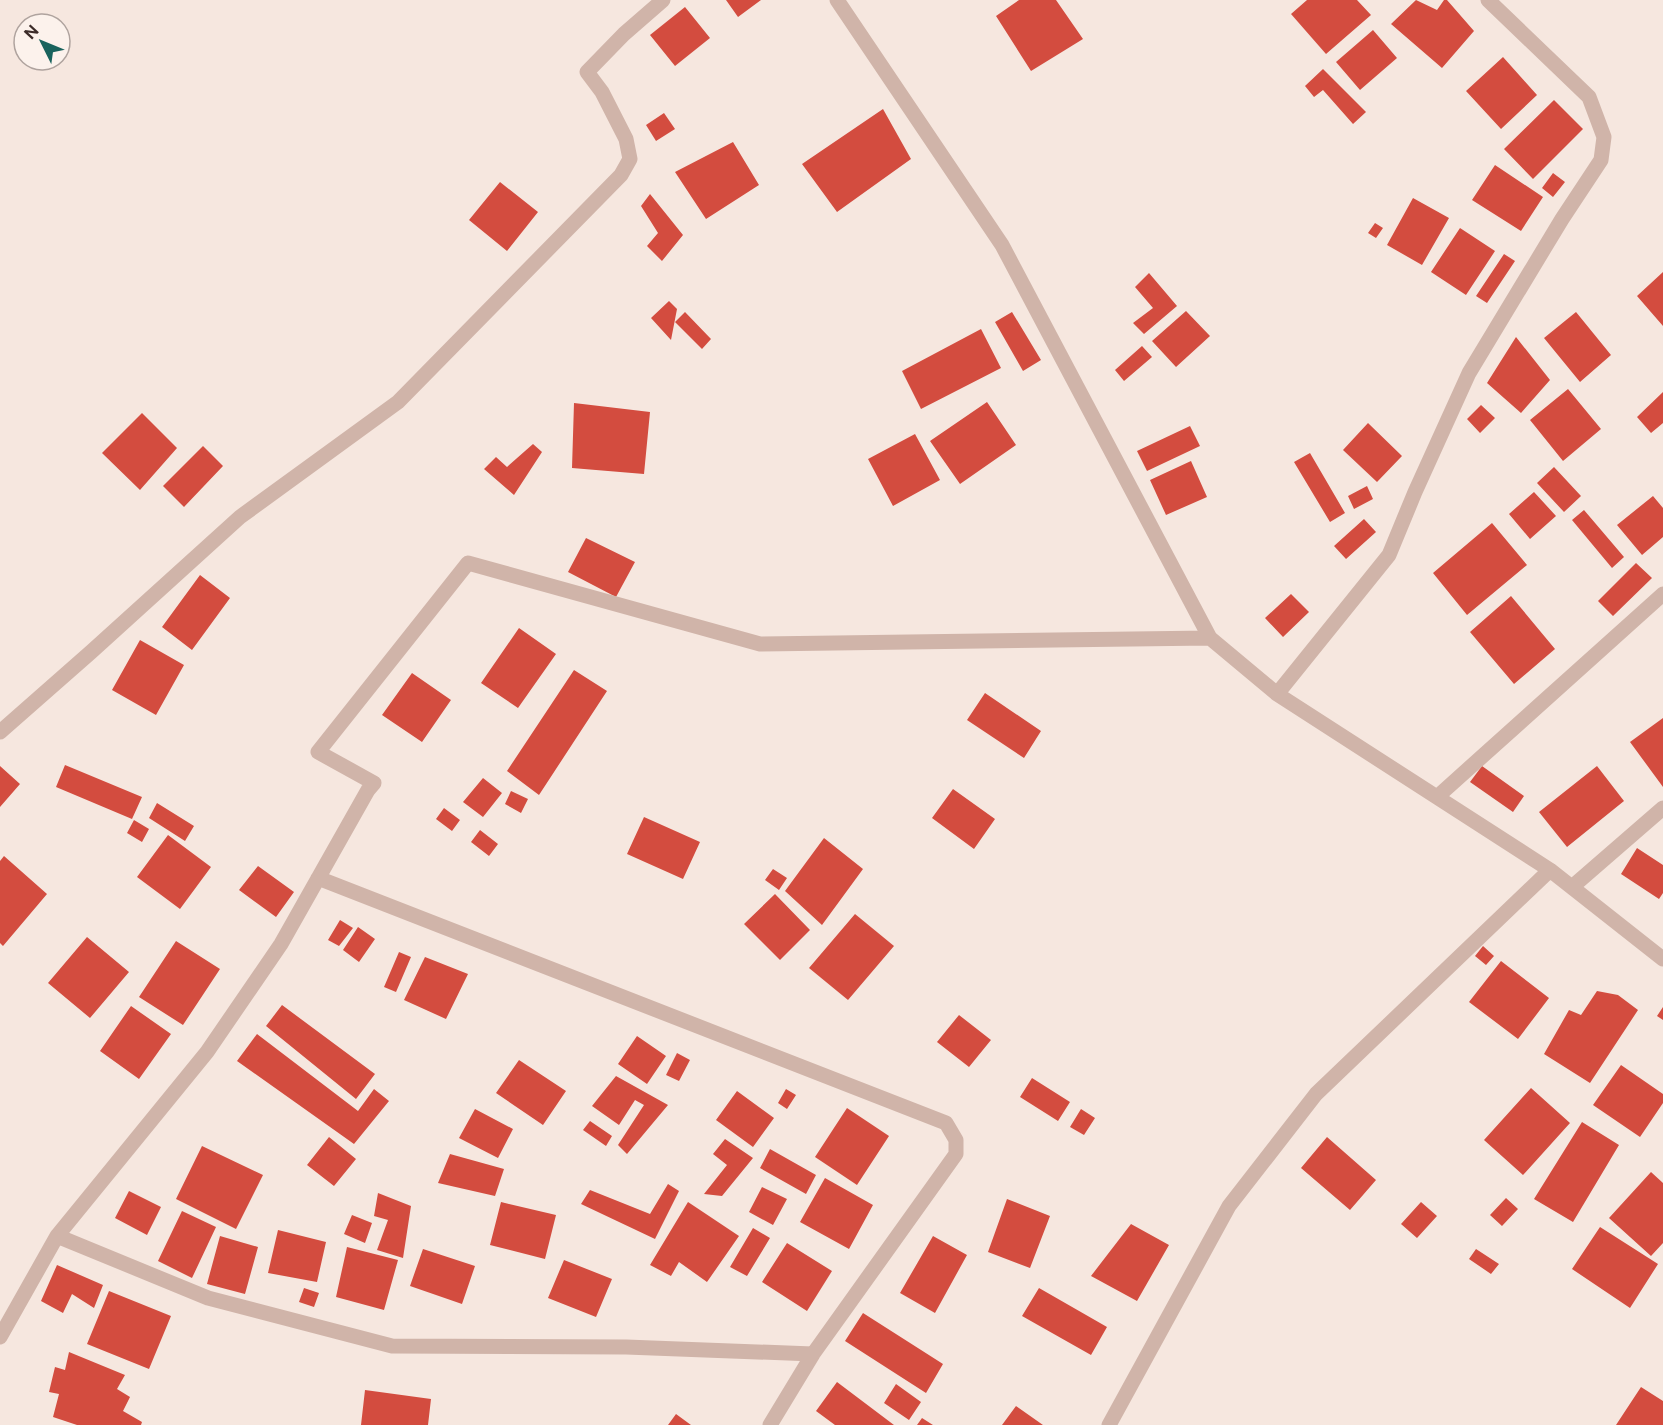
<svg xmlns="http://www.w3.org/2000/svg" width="1663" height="1425" viewBox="0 0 1663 1425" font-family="'Public Sans',sans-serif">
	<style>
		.building { fill: #d34c3f }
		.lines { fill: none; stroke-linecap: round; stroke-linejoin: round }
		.minor { stroke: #d0b4a9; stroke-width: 15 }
	</style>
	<rect width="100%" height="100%" fill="#f6e7df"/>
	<path class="building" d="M726 0H761L738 17Z
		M1019 0H1056L1083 39 1031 71 996 16Z
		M1307 0H1357L1371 15 1326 54 1291 14Z
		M1416 0 1437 10 1444 0H1447L1474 31 1442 68 1391 24Z
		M685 7 710 38 675 66 650 35Z
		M1373 30 1397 58 1360 90 1336 62Z
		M1503 57 1537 95 1501 129 1466 91Z
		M1323 69 1366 112 1353 124 1323 90 1314 97 1305 86Z
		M1554 100 1583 129 1533 179 1504 149Z
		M883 109 911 159 837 212 802 164Z
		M664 113 675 129 656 141 646 125Z
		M733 142 759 185 706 219 675 172Z
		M1495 165 1543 197 1521 231 1472 200Z
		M1553 173 1565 182 1553 197 1542 188Z
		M500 182 538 212 507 251 469 220Z
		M650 194 683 235 662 261 647 246 658 233 641 206Z
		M1413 198 1449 218 1422 265 1387 245Z
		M1375 223 1383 228 1376 238 1368 233Z
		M1460 228 1495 251 1466 295 1431 272Z
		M1504 254 1515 261 1487 303 1476 296Z
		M1663 272V326L1637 296Z
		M1149 273 1177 306 1144 334 1133 323 1153 308 1135 287Z
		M669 301 677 309 671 340 651 318Z
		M1186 311 1210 336 1176 367 1152 341Z
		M685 312 711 339 702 349 675 322Z
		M1012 312 1041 360 1023 371 995 322Z
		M1576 312 1611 355 1580 382 1544 338Z
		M981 329 1001 368 921 409 902 371Z
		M1516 337 1550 380 1521 413 1487 383Z
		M1142 346 1152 357 1124 381 1115 370Z
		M1568 389 1601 429 1563 461 1530 420Z
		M1663 392V423L1651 433 1637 417Z
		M987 402 1016 445 960 484 930 441Z
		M574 403 650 412 644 474 572 468Z
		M1481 405 1495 418 1480 433 1467 419Z
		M142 413 177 448 140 490 102 453Z
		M1368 423 1402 456 1377 482 1343 450Z
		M1190 426 1200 446 1147 471 1137 451Z
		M915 434 940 480 893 506 868 459Z
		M533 444 542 452 514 495 484 469 496 457 507 467Z
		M203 446 223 466 184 507 163 486Z
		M1310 453 1345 513 1330 522 1294 462Z
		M1191 461 1207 497 1166 515 1150 480Z
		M1554 467 1581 496 1564 512 1537 483Z
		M1367 486 1373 499 1354 509 1348 496Z
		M1534 492 1556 516 1530 539 1509 514Z
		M1653 496 1663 508V537L1642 555 1617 525Z
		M1584 510 1624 557 1612 568 1572 520Z
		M1364 519 1376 532 1346 559 1334 546Z
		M1492 523 1527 565 1467 615 1433 573Z
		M586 538 635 562 616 597 568 572Z
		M1636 563 1652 578 1613 616 1598 601Z
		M200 575 230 598 192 650 162 627Z
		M1291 594 1309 612 1283 637 1265 618Z
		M1511 596 1555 649 1514 684 1470 632Z
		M519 628 556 654 518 708 481 683Z
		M140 640 184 665 156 715 112 690Z
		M574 670 607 691 539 795 507 771Z
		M412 673 451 700 422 742 382 715Z
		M985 693 1041 731 1024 758 967 720Z
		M1663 718V787L1630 742Z
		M65 765 142 797 132 819 56 787Z
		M0 766 20 784 0 807Z
		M1482 766 1524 796 1513 812 1470 782Z
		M1597 766 1624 801 1567 847 1539 812Z
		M483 778 502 793 483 817 463 802Z
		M953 789 995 819 974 849 932 818Z
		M511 791 528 799 521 813 505 804Z
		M157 803 194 826 185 841 149 818Z
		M444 808 460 820 452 831 436 819Z
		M644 817 700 842 683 879 627 854Z
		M134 820 149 829 142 842 127 833Z
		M480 830 498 844 489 856 471 842Z
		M168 835 211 867 180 909 137 877Z
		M824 838 863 869 822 925 785 891Z
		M1637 848 1663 865V893L1659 899 1621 874Z
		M4 856 47 894 3 946 0 943V861Z
		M258 866 294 892 276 917 239 890Z
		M773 869 787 878 779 890 765 880Z
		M775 894 810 930 780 960 744 924Z
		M855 914 894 946 848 1000 809 968Z
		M340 920 353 928 339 946 328 940Z
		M358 927 375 939 359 962 343 950Z
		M87 937 129 972 90 1018 48 983Z
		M176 941 220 969 183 1025 139 997Z
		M1483 946 1494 956 1486 965 1475 956Z
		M399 952 411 957 396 992 384 987Z
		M425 957 468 974 446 1019 404 1000Z
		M1501 961 1549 998 1518 1039 1469 1002Z
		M1597 991 1618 995 1638 1010 1590 1083 1544 1054 1569 1010 1581 1015Z
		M282 1005 375 1074 356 1099 266 1026Z
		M131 1006 171 1034 139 1079 100 1051Z
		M1663 1007V1020L1657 1016Z
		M959 1015 991 1040 969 1067 937 1042Z
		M257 1034 358 1111 374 1089 389 1101 354 1144 237 1061Z
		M637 1036 666 1056 647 1084 618 1064Z
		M677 1053 690 1060 679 1081 666 1075Z
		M519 1060 566 1091 543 1125 496 1093Z
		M1621 1065 1663 1094V1103L1640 1137 1593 1105Z
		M616 1076 668 1105 627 1154 618 1145 644 1105 635 1100 619 1125 592 1106Z
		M1032 1078 1070 1102 1058 1121 1020 1097Z
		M1531 1088 1570 1123 1523 1175 1484 1140Z
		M786 1089 796 1095 787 1109 778 1103Z
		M737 1091 774 1118 753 1147 716 1120Z
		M847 1108 889 1136 857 1185 815 1157Z
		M475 1109 513 1129 498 1158 459 1138Z
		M1081 1109 1095 1118 1084 1135 1070 1127Z
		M590 1121 612 1136 606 1146 583 1130Z
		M1582 1122 1619 1145 1573 1222 1534 1199Z
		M329 1137 356 1159 334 1186 307 1165Z
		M1327 1137 1376 1180 1350 1210 1301 1168Z
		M725 1139 753 1158 722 1196 704 1194 727 1165 713 1154Z
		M202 1146 263 1175 236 1229 176 1199Z
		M770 1149 816 1175 806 1194 760 1168Z
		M450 1154 504 1169 495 1196 438 1183Z
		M1651 1172 1663 1183V1243L1651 1256 1609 1218Z
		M825 1178 873 1205 849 1249 800 1222Z
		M668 1184 679 1191 655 1239 581 1204 590 1190 650 1214Z
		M762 1187 787 1199 773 1225 749 1212Z
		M129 1191 161 1207 147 1235 115 1218Z
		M378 1193 411 1206 403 1258 377 1250 388 1220 374 1216Z
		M1506 1198 1518 1209 1502 1226 1490 1215Z
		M1007 1199 1050 1216 1030 1268 988 1252Z
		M501 1202 556 1215 545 1259 490 1245Z
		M688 1202 739 1236 707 1282 679 1262 671 1276 650 1265Z
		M1421 1202 1437 1216 1417 1238 1401 1224Z
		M182 1211 216 1227 192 1278 158 1261Z
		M352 1215 372 1223 365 1243 344 1234Z
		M1131 1224 1169 1245 1137 1301 1091 1276Z
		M1600 1227 1658 1264 1630 1308 1572 1269Z
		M753 1228 770 1238 747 1276 730 1267Z
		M278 1230 326 1242 317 1282 268 1273Z
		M220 1236 258 1247 245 1294 207 1284Z
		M933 1236 967 1255 935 1313 900 1293Z
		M787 1243 832 1271 807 1311 762 1282Z
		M347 1247 398 1260 384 1310 336 1297Z
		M423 1249 475 1266 462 1304 410 1286Z
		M1476 1249 1499 1264 1491 1274 1469 1259Z
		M564 1260 612 1279 596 1317 548 1298Z
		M57 1265 103 1285 94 1308 72 1294 63 1313 41 1301Z
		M304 1288 319 1293 314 1307 299 1302Z
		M1039 1288 1107 1327 1091 1355 1022 1316Z
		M109 1291 171 1316 149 1369 87 1344Z
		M863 1313 943 1364 926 1393 845 1341Z
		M69 1352 125 1375 117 1389 130 1397 123 1411 142 1422 141 1425H77L53 1417 59 1394 49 1392 55 1367 65 1370Z
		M837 1382 894 1425H835L816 1411Z
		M896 1384 921 1402 909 1420 884 1403Z
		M1641 1387 1663 1401V1425H1616Z
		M365 1390 431 1399 428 1425H361Z
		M1016 1406 1043 1425H1002Z
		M676 1414 691 1425H668Z
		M922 1418 933 1425H917Z"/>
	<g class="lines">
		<path class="minor" d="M837 0 1002 245 1210 638 1277 694 1550 870 1663 959
			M1277 694 1389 555 1415 492 1469 373 1562 219 1601 160 1604 137 1589 97 1488 0
			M0 732 91 652 240 517 398 402 621 175 630 159 626 139 602 92 587 72 624 34 663 0
			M1437 797 1663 594
			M318 878 946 1123 956 1140V1154L813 1354 770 1425
			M1572 887 1663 808
			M57 1236 208 1298 392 1346 626 1347 813 1354
			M0 1337 57 1236 207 1052 281 944 368 790 374 783 318 752 468 563 760 644 1210 638
			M1109 1425 1229 1206 1316 1094 1550 870"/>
	</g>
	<g transform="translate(42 42) rotate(313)"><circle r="28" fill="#fcf2ec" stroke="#afa39e" stroke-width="1.5"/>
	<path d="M0-4.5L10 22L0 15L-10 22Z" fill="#19635d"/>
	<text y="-9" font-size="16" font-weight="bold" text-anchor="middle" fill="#3c2c29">N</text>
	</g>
</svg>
